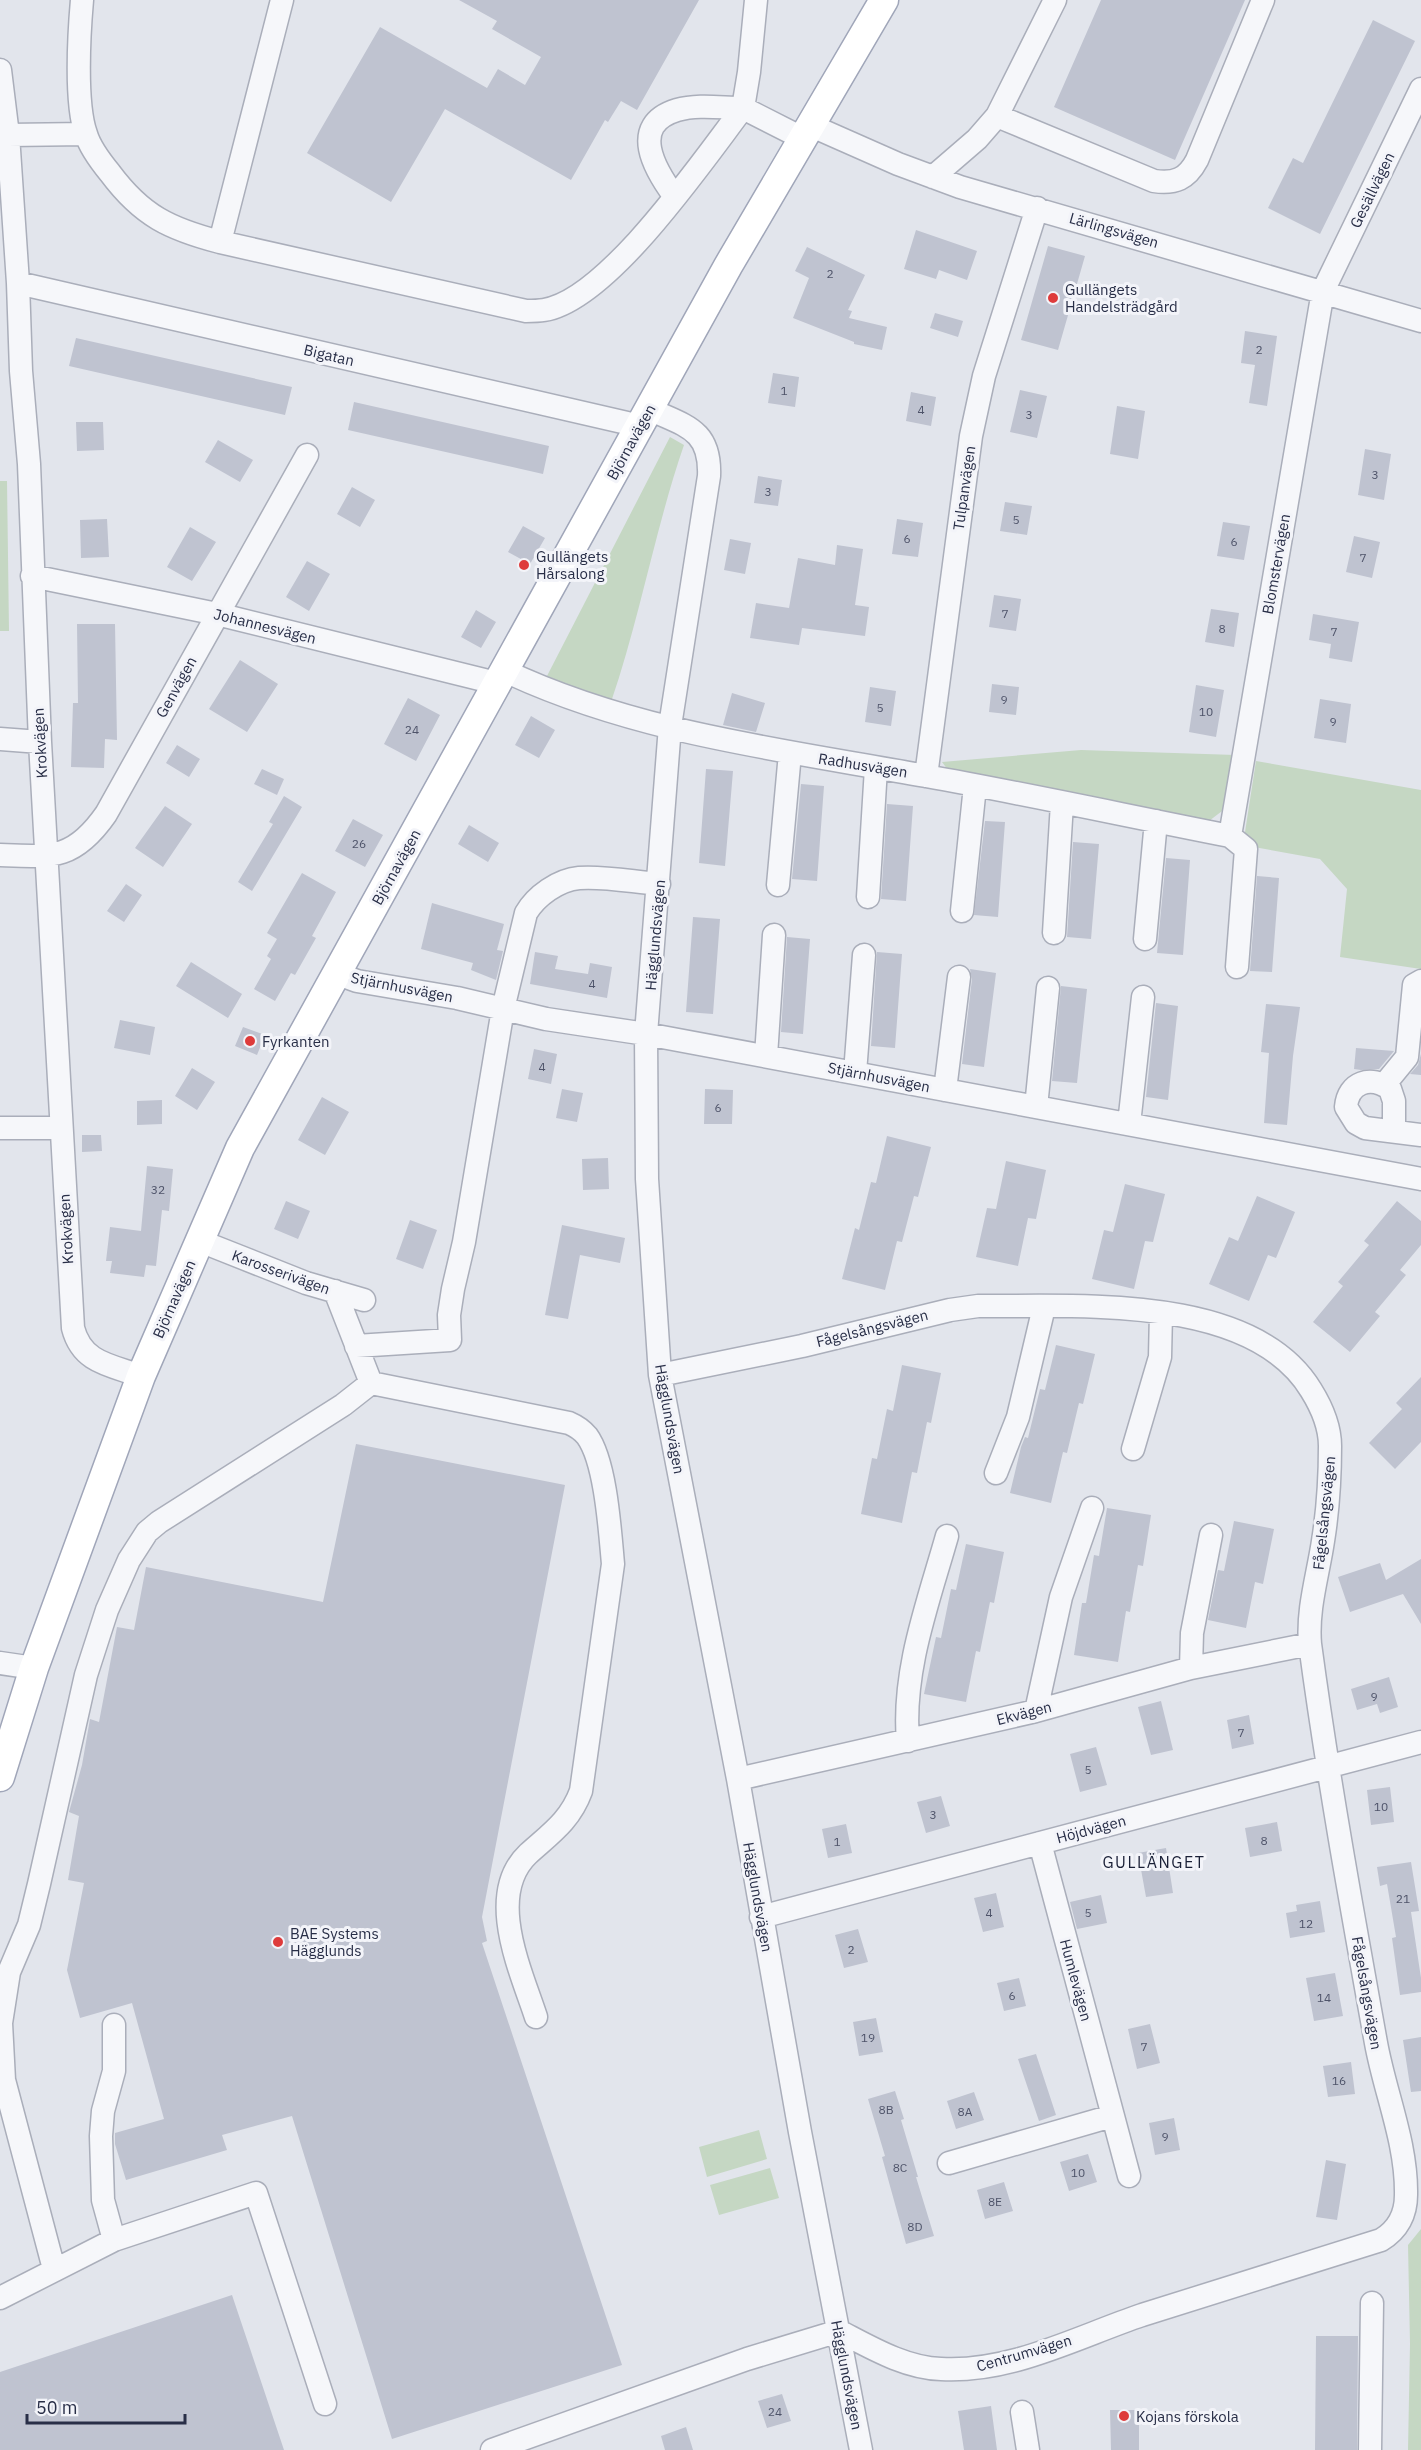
<svg xmlns="http://www.w3.org/2000/svg" width="1421" height="2450" viewBox="0 0 1421 2450" font-family="'IBM Plex Sans',sans-serif">
	<style>
		.green { fill: #c5d7c3 }
		.building { fill: #bfc3d0 }
		.lines { fill: none; stroke-linecap: round; stroke-linejoin: round }
		.minor-casing { stroke: #aaaeba; stroke-width: 25 }
		.major-casing { stroke: #a0a6b9; stroke-width: 31 }
		.minor { stroke: #f6f7fa; stroke-width: 22 }
		.major { stroke: #fff; stroke-width: 28 }
		.poi-dot { fill: #de3b3b; stroke: #f3f4f9; stroke-width: 2 }
		.labels { text-anchor: middle; dominant-baseline: central; stroke-width: 6; stroke-linejoin: round; paint-order: stroke }
		.number-label { font-size: 12px; fill: #4e5369 }
		.street-label { font-size: 15px; fill: #282e47; stroke: #f3f4f9 }
		.poi-label { font-size: 15px; fill: #282e47; stroke: #f3f4f9; text-anchor: start }
		.neighbourhood-label { font-size: 16px; letter-spacing: 1.5px; fill: #1a2037; stroke: #f3f4f9 }
	</style>
	<rect width="100%" height="100%" fill="#e2e5ec"/>
	<path class="green" d="M670 437 684 445C655 529 640 618 611 702L547 676Z
		M0 481H7L9 631H0Z
		M1081 750 1236 755 1230 805 1205 824 951 774 942 762Z
		M1256 761 1421 790V969L1340 957 1347 889 1320 859 1243 845Z
		M759 2130 767 2159 707 2177 699 2147Z
		M770 2168 779 2198 719 2215 710 2185Z
		M1421 2229V2450H1408L1410 2344 1408 2245Z"/>
	<path class="building" d="M459 0H699L637 110 621 101 608 122 605 120 571 180 445 109 391 202 307 153 380 27 487 88 498 69 525 85 541 57 492 29 497 21Z
		M1101 0H1245L1175 160 1054 107Z
		M1373 20 1415 41 1320 234 1268 208 1293 158 1303 163Z
		M916 230 977 251 967 280 939 270 936 279 904 269Z
		M1048 246 1085 256 1058 350 1021 340Z
		M807 247 865 275 848 310 852 311 849 318 887 327 882 350 854 344V342L793 318 809 278 795 271Z
		M935 313 963 321 958 337 930 328Z
		M1245 331 1277 336 1267 406 1249 403 1255 365 1241 363Z
		M76 338 292 387 285 415 69 366Z
		M773 373 799 377 795 407 768 403Z
		M1020 390 1047 396 1037 438 1010 432Z
		M911 392 936 397 931 426 906 421Z
		M354 402 549 446 543 474 348 430Z
		M1117 406 1145 411 1138 459 1110 454Z
		M76 422H103L104 450 77 451Z
		M218 440 253 460 240 482 205 462Z
		M1365 449 1391 454 1384 500 1358 495Z
		M758 476 782 480 778 506 754 503Z
		M352 487 375 500 360 527 337 514Z
		M1005 502 1032 506 1027 535 1000 531Z
		M107 519 109 557 81 558 80 520Z
		M897 519 923 523 918 557 892 554Z
		M1223 522 1250 526 1244 560 1217 556Z
		M523 526 545 538 530 564 508 552Z
		M190 527 216 542 192 581 167 567Z
		M1354 536 1380 542 1372 578 1346 572Z
		M730 539 751 543 745 574 724 570Z
		M837 545 863 549 855 605 869 607 865 636 802 628 799 645 750 638 756 603 789 608 798 558 835 565Z
		M307 561 330 574 309 611 286 597Z
		M994 595 1021 599 1016 631 989 627Z
		M1211 609 1239 613 1234 647 1205 642Z
		M476 610 496 622 481 648 461 637Z
		M1313 614 1359 622 1352 662 1329 658 1331 644 1309 640Z
		M77 624H115L117 740 105 739 104 768 71 767 73 703H78Z
		M240 660 278 684 247 732 209 709Z
		M992 684 1019 687 1016 715 989 712Z
		M1196 685 1224 690 1216 737 1189 732Z
		M870 687 896 691 891 726 865 722Z
		M732 693 765 703 756 732 723 725Z
		M408 698 440 715 416 761 384 744Z
		M1320 699 1351 704 1346 743 1314 738Z
		M531 716 555 730 539 758 515 745Z
		M177 745 200 759 189 777 166 763Z
		M262 769 284 779 277 795 254 784Z
		M706 769 733 771 725 866 699 863Z
		M801 784 824 786 817 881 792 879Z
		M284 796 302 807 252 891 238 882 273 824 269 822Z
		M887 804 913 806 906 901 881 899Z
		M165 806 192 824 163 867 135 848Z
		M353 819 383 835 365 867 335 851Z
		M985 821 1005 822 998 917 974 915Z
		M469 825 499 843 488 862 458 844Z
		M1073 842 1099 844 1091 939 1067 937Z
		M1166 858 1190 860 1183 955 1157 953Z
		M302 873 336 892 312 936 316 938 295 975 291 973 275 1001 254 989 271 959 267 956 277 939 267 933Z
		M1257 876 1279 878 1272 972 1250 971Z
		M126 884 142 895 124 922 107 911Z
		M432 903 504 924 497 950 503 951 496 980 471 970 473 963 421 949Z
		M693 917 720 919 713 1014 686 1012Z
		M787 937 810 939 803 1034 781 1032Z
		M535 952 558 956 555 969 588 974 590 963 612 967 607 998 530 984Z
		M877 952 902 954 895 1048 871 1046Z
		M191 962 242 994 228 1018 176 986Z
		M970 969 996 973 984 1067 962 1064 972 979Z
		M1061 986 1087 989 1077 1083 1052 1081Z
		M1156 1003 1178 1006 1168 1100 1146 1097Z
		M1266 1004 1300 1007 1293 1056 1287 1125 1264 1123 1269 1053 1261 1052Z
		M120 1020 155 1027 150 1055 114 1048Z
		M243 1027 265 1035 257 1055 235 1046Z
		M1356 1048 1394 1051 1379 1069 1361 1070 1354 1069Z
		M534 1049 557 1054 551 1084 528 1079Z
		M1421 1054V1075L1410 1074 1418 1065Z
		M192 1068 215 1082 197 1110 175 1096Z
		M562 1089 583 1093 577 1122 556 1118Z
		M705 1089 733 1090 732 1124H704Z
		M322 1097 349 1112 325 1155 298 1140Z
		M162 1100V1124L137 1125V1101Z
		M82 1135H101L102 1151 82 1152Z
		M887 1136 931 1147 918 1197 914 1196 902 1242 897 1241 885 1290 842 1279 855 1228 859 1230 871 1182 876 1183Z
		M608 1158 609 1189 583 1190 582 1159Z
		M1006 1161 1046 1170 1036 1219 1028 1218 1018 1266 976 1257 987 1208 996 1209Z
		M147 1166 173 1169 169 1211 162 1210 156 1266 146 1265 144 1277 110 1273 112 1261H106L110 1227 141 1231Z
		M1125 1184 1165 1194 1153 1242 1145 1241 1134 1289 1092 1279 1104 1230 1113 1232Z
		M1257 1196 1295 1212 1276 1258 1268 1255 1249 1301 1209 1284 1229 1237 1238 1241Z
		M286 1201 310 1211 298 1239 274 1229Z
		M1397 1201 1421 1221V1245L1400 1270 1406 1275 1375 1312 1380 1316 1350 1352 1313 1322 1343 1286 1338 1282 1369 1245 1364 1241Z
		M410 1220 437 1230 423 1269 396 1259Z
		M562 1225 625 1238 620 1263 580 1255 568 1319 545 1315Z
		M1056 1345 1095 1354 1083 1404 1079 1403 1067 1453 1063 1452 1051 1503 1010 1493 1021 1447 1025 1437 1028 1438 1040 1389 1045 1390Z
		M902 1365 941 1373 931 1423 927 1422 917 1473 912 1472 902 1523 861 1514 872 1458 877 1459 887 1409 893 1411Z
		M1421 1377V1442L1395 1469 1369 1443 1402 1409 1396 1403Z
		M356 1444 565 1485 482 1917 487 1941 482 1943 622 2365 392 2439 292 2116 222 2135 227 2150 126 2180 115 2144V2133L164 2119 132 2003 80 2018 67 1970 84 1883 68 1880 79 1816 69 1812 82 1765 90 1719 99 1722 117 1627 134 1630 146 1567 323 1602Z
		M1107 1508 1151 1515 1143 1566 1138 1565 1130 1612 1126 1611 1118 1662 1074 1655 1082 1603H1086L1094 1555 1099 1556Z
		M1234 1521 1274 1529 1263 1584 1255 1582 1246 1628 1208 1620 1218 1570 1224 1571Z
		M966 1544 1004 1552 994 1603 990 1602 980 1652 976 1651 966 1702 924 1694 936 1637 941 1638 951 1589 956 1590Z
		M1421 1559V1624L1403 1594 1350 1612 1338 1577 1380 1563 1386 1580Z
		M1389 1677 1398 1707 1380 1713 1377 1704 1357 1710 1351 1689Z
		M1161 1701 1173 1750 1151 1755 1138 1707Z
		M1249 1715 1254 1744 1232 1749 1227 1720Z
		M1096 1747 1107 1785 1080 1792 1070 1754Z
		M1390 1787 1394 1822 1371 1825 1367 1790Z
		M941 1796 950 1826 926 1833 917 1802Z
		M1277 1822 1282 1851 1250 1857 1245 1828Z
		M846 1824 852 1853 828 1858 822 1829Z
		M1166 1848 1173 1893 1146 1897 1138 1853Z
		M1411 1862 1419 1911 1411 1912 1421 1978V1992L1400 1995 1392 1938 1396 1937 1387 1884 1380 1886 1377 1867Z
		M996 1893 1004 1927 983 1932 974 1898Z
		M1101 1895 1107 1923 1077 1929 1070 1902Z
		M1320 1901 1325 1932 1290 1938 1286 1913 1297 1911 1296 1905Z
		M858 1929 868 1962 844 1968 835 1935Z
		M1335 1973 1343 2016 1314 2021 1306 1978Z
		M1019 1978 1026 2006 1004 2011 997 1983Z
		M876 2018 883 2052 859 2056 853 2022Z
		M1150 2024 1160 2063 1137 2069 1128 2029Z
		M1421 2037V2091L1411 2092 1403 2040Z
		M1036 2054 1056 2115 1039 2121 1018 2059Z
		M1351 2062 1355 2094 1328 2097 1323 2066Z
		M895 2091 904 2119 901 2120 918 2177H916L934 2236 906 2244 882 2157 885 2156 868 2099Z
		M974 2092 984 2120 956 2129 947 2101Z
		M1174 2118 1180 2150 1155 2155 1149 2123Z
		M1088 2154 1097 2182 1069 2191 1060 2162Z
		M1326 2160 1346 2164 1337 2220 1316 2217Z
		M1004 2182 1013 2211 985 2219 977 2190Z
		M232 2295 284 2450H0V2372Z
		M1316 2336H1358L1357 2450H1315Z
		M782 2394 791 2421 767 2428 758 2401Z
		M991 2406 997 2450H964L958 2411Z
		M1110 2410H1139V2450H1111Z
		M686 2427 693 2450H665L661 2436Z"/>
	<g class="lines">
		<defs>
			<path id="minor" d="M82 0C79 34 75 103 86 134 90 148 101 162 110 173 142 216 170 229 220 242L526 311C532 311 538 311 544 310 608 300 703 160 743 108L804 139
				M0 70 8 135 18 283 21 371 29 464 40 742 73 1328C82 1363 110 1365 141 1376
				M997 116 1154 181C1175 184 1187 179 1197 160L1263 0
				M812 126 898 164 960 187 1421 321
				M8 135 86 134
				M933 177 977 139 997 116 1055 0
				M675 197C655 170 628 125 677 110 698 104 722 108 743 108L749 72 756 0
				M220 242 282 0
				M18 283 640 426
				M649 409C685 426 711 429 709 476L670 726 646 1034 647 1179 660 1375 738 1779 800 2132 861 2450
				M32 576 217 614 496 683
				M503 670C635 733 784 750 926 776 1027 794 1128 816 1230 836L1246 849 1237 967
				M0 739 40 742
				M926 776 971 436 984 376 1037 208
				M1230 836 1323 291 1421 89
				M0 855C52 857 74 860 106 814L307 455
				M778 885 790 753
				M868 897 876 768
				M962 911 975 786
				M1054 933 1062 803
				M1145 939 1156 821
				M338 974 357 981 457 998 546 1019 646 1034 1421 1179
				M766 1056 774 935
				M855 1073 864 955
				M1384 1085 1407 1057 1414 985 1421 981
				M945 1090 959 977
				M1036 1107 1048 988
				M1129 1124 1143 997
				M0 1128H60
				M1394 1131V1101L1390 1089C1371 1075 1348 1082 1346 1107L1356 1123 1365 1128 1421 1135
				M200 1241 306 1283 364 1300
				M356 1346 450 1340 449 1315 453 1289 464 1242 503 1009 526 913C536 896 558 880 579 878 605 876 633 882 659 884
				M371 1383 569 1423C576 1426 582 1430 587 1436 606 1462 610 1532 613 1564L581 1791C570 1821 550 1834 528 1854 485 1895 521 1971 536 2017
				M1133 1449 1160 1357 1161 1313
				M996 1473 1018 1417 1044 1307
				M0 1663 34 1668
				M1191 1668 1192 1633 1211 1535
				M1036 1711 1061 1597 1092 1508
				M908 1741C902 1671 928 1603 947 1536
				M738 1779 1036 1711 1191 1668 1310 1644
				M1040 1843 1129 2176
				M761 1917 1421 1742
				M949 2163 1112 2116
				M114 2240 103 2200 101 2136 103 2111 114 2071V2025
				M54 2269 4 2080 1 2023 9 1972 29 1925 39 1884 86 1675 107 1610 129 1560 147 1532 159 1522 343 1405 371 1383 335 1291
				M0 2298 114 2240 256 2193 325 2404
				M1022 2412 1028 2450
				M492 2450 747 2359 839 2331C870 2347 905 2368 941 2369 1011 2373 1077 2337 1142 2315 1222 2290 1302 2265 1381 2240 1398 2230 1406 2214 1406 2195 1407 2143 1385 2093 1376 2043 1352 1910 1328 1778 1310 1644 1307 1609 1318 1575 1323 1541 1328 1510 1330 1477 1330 1446 1330 1427 1321 1406 1311 1390 1252 1293 1077 1307 978 1306L950 1310 802 1346 660 1375
				M1370 2450 1372 2303"/>
			<path id="major" d="M0 1777 34 1668 141 1376 240 1148 728 266 884 0"/>
		</defs>
		<use href="#minor" class="minor-casing"/>
		<use href="#major" class="major-casing"/>
		<use href="#minor" class="minor"/>
		<use href="#major" class="major"/>
	</g>
	<g class="poi-dot">
		<circle cx="1053" cy="298" r="6"/>
		<circle cx="524" cy="565" r="6"/>
		<circle cx="250" cy="1041" r="6"/>
		<circle cx="278" cy="1942" r="6"/>
		<circle cx="1124" cy="2416" r="6"/>
	</g>
	<g class="labels">
		<g class="number-label">
			<text x="830" y="273">2</text>
			<text x="1259" y="349">2</text>
			<text x="784" y="390">1</text>
			<text x="921" y="409">4</text>
			<text x="1029" y="414">3</text>
			<text x="1375" y="474">3</text>
			<text x="768" y="491">3</text>
			<text x="1016" y="519">5</text>
			<text x="907" y="538">6</text>
			<text x="1234" y="541">6</text>
			<text x="1363" y="557">7</text>
			<text x="1005" y="613">7</text>
			<text x="1222" y="628">8</text>
			<text x="1334" y="631">7</text>
			<text x="1004" y="699">9</text>
			<text x="880" y="707">5</text>
			<text x="1206" y="711">10</text>
			<text x="1333" y="721">9</text>
			<text x="412" y="729">24</text>
			<text x="359" y="843">26</text>
			<text x="592" y="983">4</text>
			<text x="542" y="1066">4</text>
			<text x="718" y="1107">6</text>
			<text x="158" y="1189">32</text>
			<text x="1374" y="1696">9</text>
			<text x="1241" y="1732">7</text>
			<text x="1088" y="1769">5</text>
			<text x="1381" y="1806">10</text>
			<text x="933" y="1814">3</text>
			<text x="1264" y="1840">8</text>
			<text x="837" y="1841">1</text>
			<text x="1403" y="1898">21</text>
			<text x="989" y="1912">4</text>
			<text x="1088" y="1912">5</text>
			<text x="1306" y="1923">12</text>
			<text x="851" y="1949">2</text>
			<text x="1012" y="1995">6</text>
			<text x="1324" y="1997">14</text>
			<text x="868" y="2037">19</text>
			<text x="1144" y="2046">7</text>
			<text x="1339" y="2080">16</text>
			<text x="886" y="2109">8B</text>
			<text x="965" y="2111">8A</text>
			<text x="1165" y="2136">9</text>
			<text x="900" y="2167">8C</text>
			<text x="1078" y="2172">10</text>
			<text x="995" y="2201">8E</text>
			<text x="915" y="2226">8D</text>
			<text x="775" y="2411">24</text>
		</g>
		<g class="street-label">
			<text transform="translate(1372 190) rotate(-64)">Gesällvägen</text>
			<text transform="translate(1114 230) rotate(16)">Lärlingsvägen</text>
			<text transform="translate(329 355) rotate(13)">Bigatan</text>
			<text transform="translate(631 442) rotate(-61)">Björnavägen</text>
			<text transform="translate(964 488) rotate(-82)">Tulpanvägen</text>
			<text transform="translate(1276 564) rotate(-80)">Blomstervägen</text>
			<text transform="translate(265 626) rotate(14)">Johannesvägen</text>
			<text transform="translate(176 687) rotate(-61)">Genvägen</text>
			<text transform="translate(40 743) rotate(-93)">Krokvägen</text>
			<text transform="translate(863 765) rotate(9)">Radhusvägen</text>
			<text transform="translate(396 867) rotate(-61)">Björnavägen</text>
			<text transform="translate(655 935) rotate(-85)">Hägglundsvägen</text>
			<text transform="translate(402 987) rotate(11)">Stjärnhusvägen</text>
			<text transform="translate(879 1077) rotate(11)">Stjärnhusvägen</text>
			<text transform="translate(66 1229) rotate(-93)">Krokvägen</text>
			<text transform="translate(281 1272) rotate(20)">Karosserivägen</text>
			<text transform="translate(174 1299) rotate(-66)">Björnavägen</text>
			<text transform="translate(872 1328) rotate(-14)">Fågelsångsvägen</text>
			<text transform="translate(670 1419) rotate(80)">Hägglundsvägen</text>
			<text transform="translate(1324 1513) rotate(-84)">Fågelsångsvägen</text>
			<text transform="translate(1024 1713) rotate(-14)">Ekvägen</text>
			<text transform="translate(1091 1829) rotate(-15)">Höjdvägen</text>
			<text transform="translate(758 1897) rotate(80)">Hägglundsvägen</text>
			<text transform="translate(1076 1980) rotate(75)">Humlevägen</text>
			<text transform="translate(1367 1993) rotate(80)">Fågelsångsvägen</text>
			<text transform="translate(1024 2353) rotate(-16)">Centrumvägen</text>
			<text transform="translate(847 2375) rotate(79)">Hägglundsvägen</text>
		</g>
		<g class="poi-label">
			<text x="1065" y="289">Gullängets<tspan x="1065" dy="17">Handelsträdgård</tspan></text>
			<text x="536" y="556">Gullängets<tspan x="536" dy="17">Hårsalong</tspan></text>
			<text x="262" y="1041">Fyrkanten</text>
			<text x="290" y="1933">BAE Systems<tspan x="290" dy="17">Hägglunds</tspan></text>
			<text x="1136" y="2416">Kojans förskola</text>
		</g>
		<g class="neighbourhood-label">
			<text x="1154" y="1862">GULLÄNGET</text>
		</g>
	</g>
	<path d="M27 2414v9h158v-9" fill="none" stroke="#282e47" stroke-width="3"/>
	<text x="36" y="2414" font-size="18" fill="#282e47" stroke="#f3f4f9" stroke-width="4.5" paint-order="stroke">50 m</text>
</svg>
